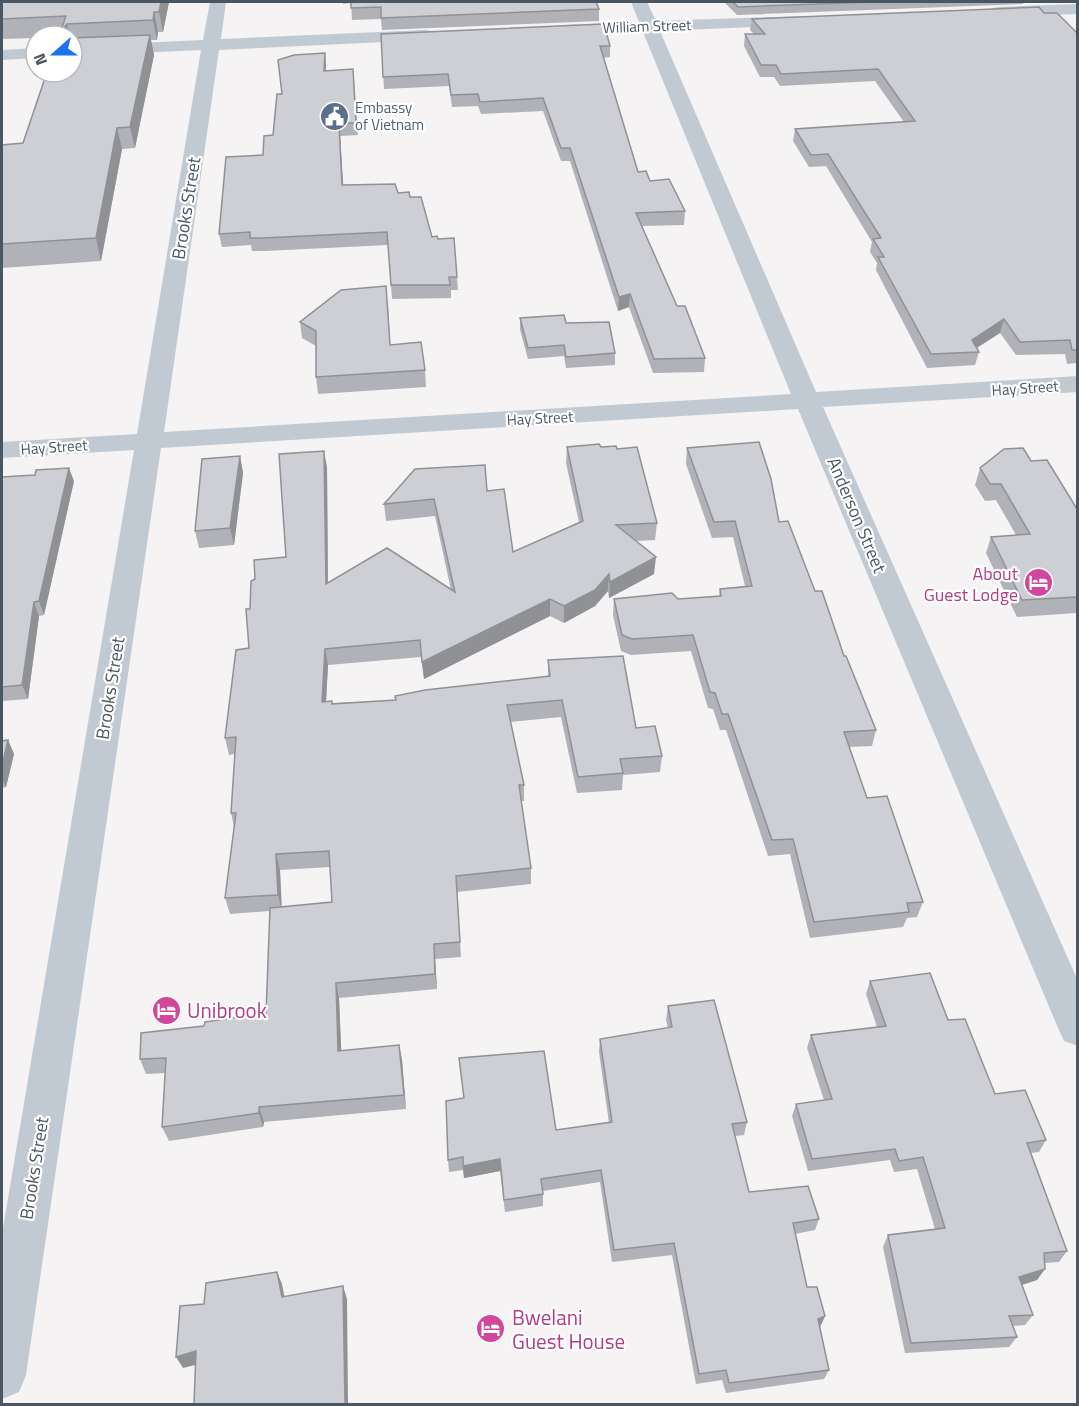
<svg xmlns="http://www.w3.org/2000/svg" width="1079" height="1406" viewBox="0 0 1079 1406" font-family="'Titillium Web',sans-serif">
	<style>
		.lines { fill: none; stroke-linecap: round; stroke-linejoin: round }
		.street { fill: #c1cad2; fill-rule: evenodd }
		.wall { fill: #b0b2b7; fill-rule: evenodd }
		.shaded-wall { fill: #909195 }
		.building { fill: #cdcfd5; stroke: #909195; stroke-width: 1.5 }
		.labels { text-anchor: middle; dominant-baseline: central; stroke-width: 4.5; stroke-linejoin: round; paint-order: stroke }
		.far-street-label { font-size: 15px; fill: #4a5661; stroke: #fff }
		.far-service-label { font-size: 15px; fill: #4e5e75; stroke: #fff; text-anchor: start }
		.street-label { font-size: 18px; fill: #4a5661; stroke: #fff }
		.hotel-label { font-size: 18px; fill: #b23c85; stroke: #fff; text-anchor: end }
		.near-hotel-label { font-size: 21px; fill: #b23c85; stroke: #fff; text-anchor: start }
	</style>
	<rect width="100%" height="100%" fill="#f5f3f3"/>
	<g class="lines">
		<path class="street" d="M210 2H226L221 39 425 30 431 31 434 35 431 39 425 40 219 50 164 432 791 394 643 32 561 35 555 34 552 30 555 26 561 25 639 22 631 2H647L656 21 803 16 806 20 803 24 797 25 660 31 816 392 1078 376V392L823 407 1078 981V1046L1064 1041 1058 1028 798 409 161 448 26 1375 19 1392 2 1399V1234L134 450 2 458V442L137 434 201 50 72 56V46L203 40Z
			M1078 4V14L998 17 992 16 989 12 992 8 998 7Z
			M36 48V58L2 60V50Z"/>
	</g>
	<path class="wall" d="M2 2H169L163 32H158L157 40H151L154 55 135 148 122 149 101 261 2 268V145L23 143 72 72V36H36V38L2 39Z
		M343 2H596L599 9V21L382 30 381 19 352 20 351 3 343 4Z
		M724 2H1024L1023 4 737 15Z
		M1044 13 1077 33V363L1067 364 1065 354 1016 355 1000 333 977 348 979 352 975 365 927 368 876 270 877 263 870 252 872 242 826 166 809 167 793 141 795 129 904 122 875 81 780 86 774 77H760L744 46 745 34H754L750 30 752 19Z
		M381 34 610 46V57L603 58 638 172 685 211 684 225 642 226 677 306 705 358 704 372 653 373 629 307 618 311 570 161H561L543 111 481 114 478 106 452 107 449 86 384 89Z
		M325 53 326 64V71L354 80 358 135 340 136 343 185 398 193 410 197 432 237 438 239 457 277 458 290H451V298L392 299 388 245 265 251H252L251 245 222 247 219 234 273 135 282 94Z
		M388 302 390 344 425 370 426 387 318 394 316 377V346L302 338 300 322Z
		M520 318 566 323 615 353V365L566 368 564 356 528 359 520 330Z
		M567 447 657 523 655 540 635 541 654 574 609 598 608 591 595 606 564 623 550 616 424 679 421 657 328 665 326 702 333 703 396 700 548 676V660L636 728 662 756 660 772 623 775 622 790 577 793 561 717 510 722 524 785V801H521L531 868V884L457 892 461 957 435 959 437 989 339 998 341 1051 399 1045 402 1060 406 1109 264 1122 263 1127 169 1141 162 1127 165 1073 146 1074 140 1059 204 1026 266 1013 270 911 230 914 225 898 234 827 231 813 235 754 229 755 225 738 249 648 250 609 255 579 286 557 327 467 328 583 451 590 435 516 386 521 384 504 487 491 513 552 579 522 566 463ZM330 867 332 902 281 907 280 870Z
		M687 448 779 522 815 591 876 730 872 746 849 747 867 798 923 902 917 917 907 918 903 927 810 938 790 854 768 856 726 730H720L713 709 708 708 691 651 631 655 621 651 613 615 614 599H678L719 596 720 589 745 586 733 537 712 538 686 464Z
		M240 456 243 473 234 545 199 548 195 531Z
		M1031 461 1077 509V613L1017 617 986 553 991 537 1016 535 996 500 985 501 975 485 980 468Z
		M2 477 74 481 44 615 39 616 28 699 2 701Z
		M8 740 14 754 6 787 2 788V741Z
		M870 981 948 1020 995 1094 1046 1140 1039 1152 1030 1153 1067 1251 1059 1262 1045 1263 1037 1280 1022 1285 1033 1315 1025 1325 1012 1326 1017 1337 1009 1347 905 1353 883 1247 888 1235 935 1229 917 1169 894 1172 890 1160 808 1171 792 1116 796 1104 824 1100 807 1048 811 1035 877 1027 866 994Z
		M668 1006 747 1122 744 1135 735 1136 749 1192 819 1219 815 1230 795 1234 807 1287 825 1316 820 1327 829 1370 824 1379 726 1393 722 1380 696 1384 672 1255 612 1262 600 1182 543 1191V1206L505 1212 500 1171 464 1178 463 1170 449 1172 448 1160 556 1130 609 1123 599 1052 600 1039 668 1028 666 1020Z"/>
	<path class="shaded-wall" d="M161 2H169L163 32 159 12Z
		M154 12 158 32 157 40 153 20Z
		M67 24 70 36H65V26Z
		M150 35 154 55 135 148 130 127Z
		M325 53 326 64 325 82 324 71Z
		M339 123 340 136 344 197 342 185Z
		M117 128 122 149 101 261 96 238Z
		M630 294 629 307 618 311 619 297Z
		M1004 319 1000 333 970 352 972 340Z
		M324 451 327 467 328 601 326 584Z
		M240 456 243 473 234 545 230 528Z
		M69 468 74 481 44 615 39 601Z
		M656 557 654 574 609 598 610 582Z
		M609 574 608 591 595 606 564 623V606Z
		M550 599V616L424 679 422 662Z
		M34 602 39 616 28 699 22 685Z
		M325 649 328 665 325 719 322 702Z
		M8 740 14 754 6 787 2 778V766Z
		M276 854 280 870 282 911 278 895Z
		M434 944 437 989 435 974Z
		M336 983 339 998 342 1066 338 1051Z
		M399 1045 402 1060 406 1109 404 1095Z
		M259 1107 264 1122 263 1127 259 1113Z
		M500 1159V1171L464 1178 463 1166Z
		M1045 1269 1037 1280 1011 1288 1019 1277Z
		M277 1272 282 1284 287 1310 282 1297Z
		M343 1286 347 1299 348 1404H345Z
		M825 1316 820 1327 813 1330 818 1319Z
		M196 1351 203 1363 183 1368 176 1357Z"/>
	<path class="building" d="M2 2H161L159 12H154L153 20 67 24 65 26V36H59L66 16 2 19Z
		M351 2H596L599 9 381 18V7L351 8Z
		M733 2H871L738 7Z
		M1039 7 1044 13H1057L1077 33V350H1072L1070 340 1020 342 1004 319 972 340 979 352 931 354 878 257H884L873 239 881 238 828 154 811 155 795 129 915 121 878 69 781 74 776 65H761L745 34H765L752 19Z
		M604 24 610 46H600L638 172 646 171 650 181 669 179 685 211 636 213 677 306H685L705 358 654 359 630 294 619 297 570 148H561L543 98 480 102 478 94 451 95 448 74 383 77 381 34Z
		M150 35 130 127 117 128 96 238 2 244V145L23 143 47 72H72V38Z
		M325 53 324 71 353 69 356 123H339L342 185 395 184 398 193 409 192 410 197H421L432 237 437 236 438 239 454 238 457 277H449L450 285H391L387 232 263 238H250V232L219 234 226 157 263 155 264 136 273 135 277 94H282L278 60 294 55Z
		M386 286 390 345 421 342 425 370 316 377V331L300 322 341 290Z
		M564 315 566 323 609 322 615 353 566 357 564 345 528 348 520 318Z
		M759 442 771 479 779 522 788 521 815 591H822L844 656H846L876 730 844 732 867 798 887 796 923 902 907 903 909 912 814 922 793 839 772 840 728 714H722L715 693 710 692 693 635 632 639 622 635 614 599 672 593 678 599 721 596 720 589 752 586 735 521 714 522 687 448Z
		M599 444 601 447 616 446 617 449 637 447 657 523 616 525 656 557 610 582 609 574 595 590 564 606 550 599 422 662 420 640 325 649 322 702 332 701V704L396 700 395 696 425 690 550 676 548 660 623 656 636 728 655 726 662 756 620 759 623 773 578 777 562 700 507 705 524 785H519L531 868 456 876 460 942 434 944 435 974 336 983 338 1051 399 1045 404 1095 259 1107V1113L162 1127 166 1058 140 1059 141 1033 204 1026 205 1022 266 1013 270 908 332 902 329 851 276 854 278 895 225 898 236 813H231L236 737 225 738 236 650 249 648 246 609H250L251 581 255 579 254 560 286 557 279 454 324 451 326 584 387 548 455 592 434 499 384 504 415 469 485 465 487 491 504 489 513 552 583 521 567 447Z
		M1023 448 1031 461 1047 460 1077 509V597L1022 600 991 537 1030 534 1001 484H990L980 468 1004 449Z
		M240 456 230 528 195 531 202 459Z
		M69 468 39 601 34 602 22 685 2 687V477L35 475 36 470Z
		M8 740 2 766V741Z
		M930 973 948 1020 965 1019 995 1094 1025 1090 1046 1140 1027 1143 1067 1251 1044 1253 1045 1269 1019 1277 1033 1315 1009 1316 1017 1337 911 1343 888 1235 945 1228 923 1157 899 1161 895 1149 812 1159 796 1104 832 1099 811 1035 886 1026 870 981Z
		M714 1000 747 1122 732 1124 749 1192 808 1186 819 1219 793 1223 807 1287H817L825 1316 818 1319 829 1370 729 1383 726 1370 699 1374 674 1243 614 1250 601 1170 541 1179 543 1194 504 1200 500 1159 463 1166V1157L448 1160 446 1101 464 1098 459 1058 544 1051 556 1130 612 1122 600 1039 672 1027 668 1006Z
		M277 1272 282 1297 343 1286 345 1404H194L196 1351 176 1357 180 1306 204 1304 206 1283Z"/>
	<defs>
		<symbol id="civic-disc" viewBox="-11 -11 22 22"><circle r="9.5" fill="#5c6f8a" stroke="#fff"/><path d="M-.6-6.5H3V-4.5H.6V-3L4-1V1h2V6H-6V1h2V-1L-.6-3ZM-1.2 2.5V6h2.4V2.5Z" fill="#fff"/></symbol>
		<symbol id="hotel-disc" viewBox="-11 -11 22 22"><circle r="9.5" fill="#d1479c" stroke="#fff"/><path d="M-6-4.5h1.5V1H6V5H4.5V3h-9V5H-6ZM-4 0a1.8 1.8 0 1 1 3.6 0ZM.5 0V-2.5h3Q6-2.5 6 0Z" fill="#fff"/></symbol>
	</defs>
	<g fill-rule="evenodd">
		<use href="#civic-disc" x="318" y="100" width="33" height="33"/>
		<use href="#hotel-disc" x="1022" y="566" width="33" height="33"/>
		<use href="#hotel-disc" x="150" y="994" width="33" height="33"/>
		<use href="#hotel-disc" x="474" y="1312" width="33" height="33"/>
	</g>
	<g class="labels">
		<g class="far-street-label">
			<text transform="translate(647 26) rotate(-2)">William Street</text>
			<text transform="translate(1025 388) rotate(-4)">Hay Street</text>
			<text transform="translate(540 418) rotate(-3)">Hay Street</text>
			<text transform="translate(54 447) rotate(-4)">Hay Street</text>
		</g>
		<g class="far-service-label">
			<text x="355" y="107">Embassy<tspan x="355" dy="17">of Vietnam</tspan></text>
		</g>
		<g class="street-label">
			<text transform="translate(186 208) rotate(-81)">Brooks Street</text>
			<text transform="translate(857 515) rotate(67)">Anderson Street</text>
			<text transform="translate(110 688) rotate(-81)">Brooks Street</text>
			<text transform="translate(34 1168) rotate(-81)">Brooks Street</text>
		</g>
		<g class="hotel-label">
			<text x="1018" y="573">About<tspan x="1018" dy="21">Guest Lodge</tspan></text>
		</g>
		<g class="near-hotel-label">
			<text x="187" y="1010">Unibrook</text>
			<text x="512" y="1317">Bwelani<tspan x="512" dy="24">Guest House</tspan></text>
		</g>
	</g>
	<rect width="1079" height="1406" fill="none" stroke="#4a5661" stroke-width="6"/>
	<g transform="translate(54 54) rotate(249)"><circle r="28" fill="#ffffff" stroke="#b7bbc0" stroke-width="1.5"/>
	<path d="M0-4.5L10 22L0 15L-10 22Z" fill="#1a73e8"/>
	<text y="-9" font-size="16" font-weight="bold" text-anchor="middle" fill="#4a5661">N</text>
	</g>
</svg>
